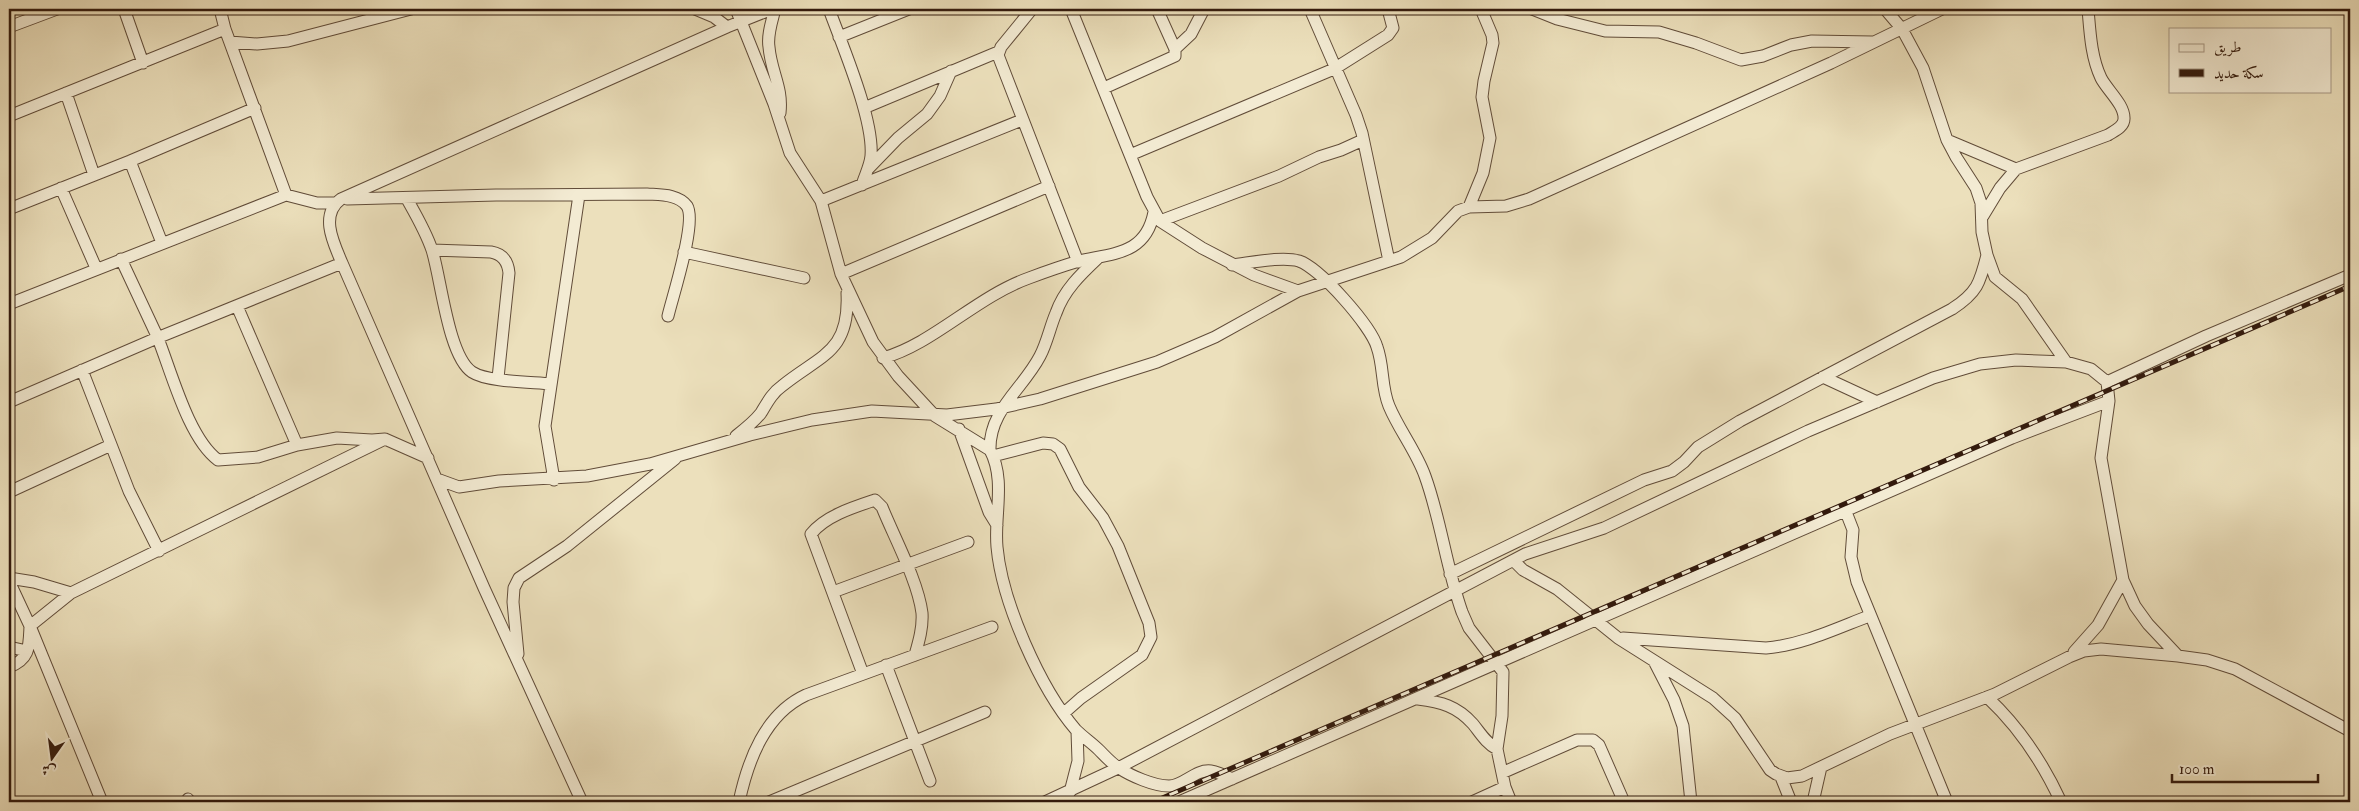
<svg xmlns="http://www.w3.org/2000/svg" width="2359" height="811" viewBox="0 0 2359 811" font-family="'IM FELL Double Pica',Amiri,serif">
	<style>
		.lines { fill: none; stroke-linecap: round; stroke-linejoin: round }
		.street-casing { stroke: #614c39; stroke-width: 13 }
		.street { stroke: #f3ebd3; stroke-width: 11 }
		.rail-casing { stroke: #331a0d; stroke-width: 5 }
		.rail { stroke: #f3ebd3; stroke-width: 3; stroke-dasharray: 9; stroke-linecap: butt }
	</style>
	<rect width="100%" height="100%" fill="#ece0bc"/>
	<filter id="stains"><feTurbulence type="fractalNoise" baseFrequency=".004" numOctaves="4"/><feColorMatrix values="0 0 0 0 .2 0 0 0 0 .09 0 0 0 0 .02 0 0 0 .5 -.17"/></filter>
	<radialGradient id="worn" r=".72"><stop offset=".6" stop-color="#630" stop-opacity="0"/><stop offset="1" stop-color="#630" stop-opacity=".3"/></radialGradient>
	<g class="lines">
		<defs>
			<path id="street" d="M124 9 143 63
				M220 9 225 29 286 195
				M695 9 714 17 727 27
				M736 9 774 104 790 153 821 201 841 274 873 342 898 376 935 416 990 450C1006 480 994 515 997 547 1002 602 1040 688 1076 730 1083 737 1092 743 1099 750 1105 756 1112 764 1119 768 1131 776 1154 786 1169 786 1184 786 1195 769 1211 771 1218 772 1226 776 1232 779
				M775 9C772 21 767 35 769 47 771 72 783 87 780 113
				M829 9C842 45 874 119 871 156 870 166 865 175 862 185
				M1032 9 1001 47 998 55 1078 262
				M1071 9 1147 197 1160 221 1202 248 1254 275 1298 291
				M1310 9 1356 115 1362 133 1389 261
				M1532 9 1557 19 1605 31 1659 32 1696 43 1741 60 1763 56 1791 45 1812 41 1872 42
				M1885 9 1902 29 1923 68 1947 140 1956 157 1976 188 1981 203 1982 232 1987 255 1995 277 2022 299 2066 362
				M9 27 57 9
				M839 37 909 9
				M230 42 257 44 288 41 411 9
				M1175 49 1191 34 1204 9
				M1104 88 1175 56V49L1157 9
				M66 93 94 175
				M864 108 998 52
				M9 116 225 29
				M1947 140 2016 169
				M1130 155 1334 69 1388 35 1393 28 1388 9
				M130 161 162 243
				M868 169 898 138 927 114 940 96 951 71
				M61 188 96 268
				M347 199 496 195 647 194C660 195 678 194 687 206 697 222 673 295 668 316
				M407 199C416 215 426 232 432 250 441 278 448 356 472 372 487 382 531 382 551 384
				M821 201 1022 120
				M1469 207 1483 173 1490 138 1482 97 1484 81 1493 43 1492 35 1481 9
				M9 209 130 161 255 108
				M1983 216 2000 188 2016 169 2108 135C2114 131 2124 127 2124 119 2125 105 2107 90 2101 78 2091 57 2090 32 2088 9
				M1160 221 1279 176 1319 157 1341 150 1363 140
				M432 250 491 252C503 254 508 262 509 273L498 378
				M684 252 804 278
				M121 259C133 285 145 310 157 336 171 370 188 438 218 460L258 457 297 445 337 438 372 440 385 439 428 458
				M1232 265C1250 263 1282 256 1299 261 1320 268 1371 326 1377 347 1384 366 1381 387 1389 406 1399 430 1416 451 1425 476 1441 520 1446 567 1462 612L1469 628 1503 672 1502 716 1497 749 1505 787 1511 802
				M841 274 1049 186
				M9 304 286 195 317 203H336
				M237 306 297 445
				M883 358C933 344 976 297 1029 278 1045 272 1062 266 1079 261 1115 253 1146 254 1154 212
				M82 370 129 491 159 551
				M1823 377 1877 402
				M2107 382 2109 401 2101 458 2123 580 2135 606 2148 624 2178 656
				M9 402 157 338 342 263
				M959 429 989 512 997 525
				M736 436C745 429 754 422 761 413 767 403 772 393 782 386 820 355 850 353 847 293
				M990 450C989 410 1023 389 1040 356 1047 343 1050 327 1056 313 1064 290 1081 274 1098 258
				M993 456 1043 443 1053 444 1060 449 1079 487 1103 518 1118 546 1149 623 1151 637 1142 655 1081 698 1064 713
				M437 479 459 487 499 481 587 476 650 464 750 435 812 420 872 411 947 415 996 409 1040 399 1157 362 1215 337 1298 291 1401 257 1432 238 1458 211 1469 207 1506 206 1529 199 1831 63 1942 9
				M554 480 545 426 579 195
				M9 492 111 445
				M1846 512 1853 530 1851 557 1857 582 1947 802
				M1514 561 1523 570 1557 589 1618 638 1713 698 1735 718 1770 770 1776 774 1787 778 1802 776 1890 734 1995 694 2069 657 2084 651 2101 649 2178 656 2207 660 2235 669 2350 731
				M1450 574 1644 480 1672 471 1684 462 1698 447 1740 421 1952 309C1977 293 1980 283 1987 255
				M9 578 34 582 71 593
				M9 581 30 626 102 802
				M833 592 968 542
				M1623 638 1766 648C1802 645 1835 629 1869 616
				M9 647 27 651
				M2074 652 2098 625 2123 580
				M518 654 513 602 514 588 519 578 567 546 675 459
				M1654 661 1674 700 1683 726 1691 802
				M886 665 930 781
				M9 667C30 659 29 647 30 626L71 593 385 439
				M863 674 811 534C825 516 854 507 875 500L882 507C894 537 918 581 922 613 923 627 919 641 915 655
				M1987 697C2018 726 2043 763 2061 802
				M1418 699C1441 702 1457 706 1473 724 1481 734 1486 743 1497 749
				M1504 772 1577 740H1593L1599 745 1624 802
				M1781 777 1791 802
				M1070 792 1078 761 1077 731
				M188 799 190 802
				M582 802 484 588 342 263C334 244 319 215 341 199L727 27 772 9
				M739 802C748 760 765 714 806 695L992 627
				M769 802 985 712
				M1045 802 1118 768 1525 554 1604 528 1808 431 1933 378 1980 364 2016 360 2066 362 2091 369 2107 382 2206 336 2350 275
				M1179 802 2012 438 2109 401
				M1472 802 1505 787
				M1813 802 1821 767"/>
		</defs>
		<use href="#street" class="street-casing"/>
		<use href="#street" class="street"/>
		<defs>
			<path id="rail" d="M1153 802 2350 286"/>
		</defs>
		<use href="#rail" class="rail-casing"/>
		<use href="#rail" class="rail"/>
	</g>
	<rect width="2359" height="811" fill="none" stroke="#ece0bc" stroke-width="30"/>
	<rect x="10" y="10" width="2339" height="791" fill="none" stroke="#331a0d" stroke-width="2.5"/>
	<rect x="15" y="15" width="2329" height="781" fill="none" stroke="#331a0d"/>
	<rect x="2169" y="28" width="162" height="65" fill="#f3ebd3" stroke="#a69784"/>
	<rect x="2179" y="44" width="25" height="8" fill="#f3ebd3" stroke="#a69784"/>
	<text x="2214" y="52" font-size="15" fill="#331a0d">طريق</text>
	<rect x="2179" y="69" width="25" height="8" fill="#331a0d" stroke="#a69784"/>
	<text x="2214" y="78" font-size="15" fill="#331a0d">سكة حديد</text>
	<g transform="translate(52 758) rotate(194)" stroke="#f3ebd3" stroke-width="4" paint-order="stroke">
	<path d="M0-4L9 19L0 12L-9 19Z" fill="#331a0d"/>
	<text y="-8" font-size="14" font-weight="bold" text-anchor="middle" fill="#331a0d">ش</text>
	</g>
	<path d="M2172 774v8h146v-8" fill="none" stroke="#331a0d" stroke-width="2.5"/>
	<text x="2179" y="774" font-size="15" fill="#331a0d" stroke="#f3ebd3" stroke-width="4" paint-order="stroke">100 m</text>
	<rect width="100%" height="100%" filter="url(#stains)"/>
	<rect width="100%" height="100%" fill="url(#worn)"/>
</svg>
